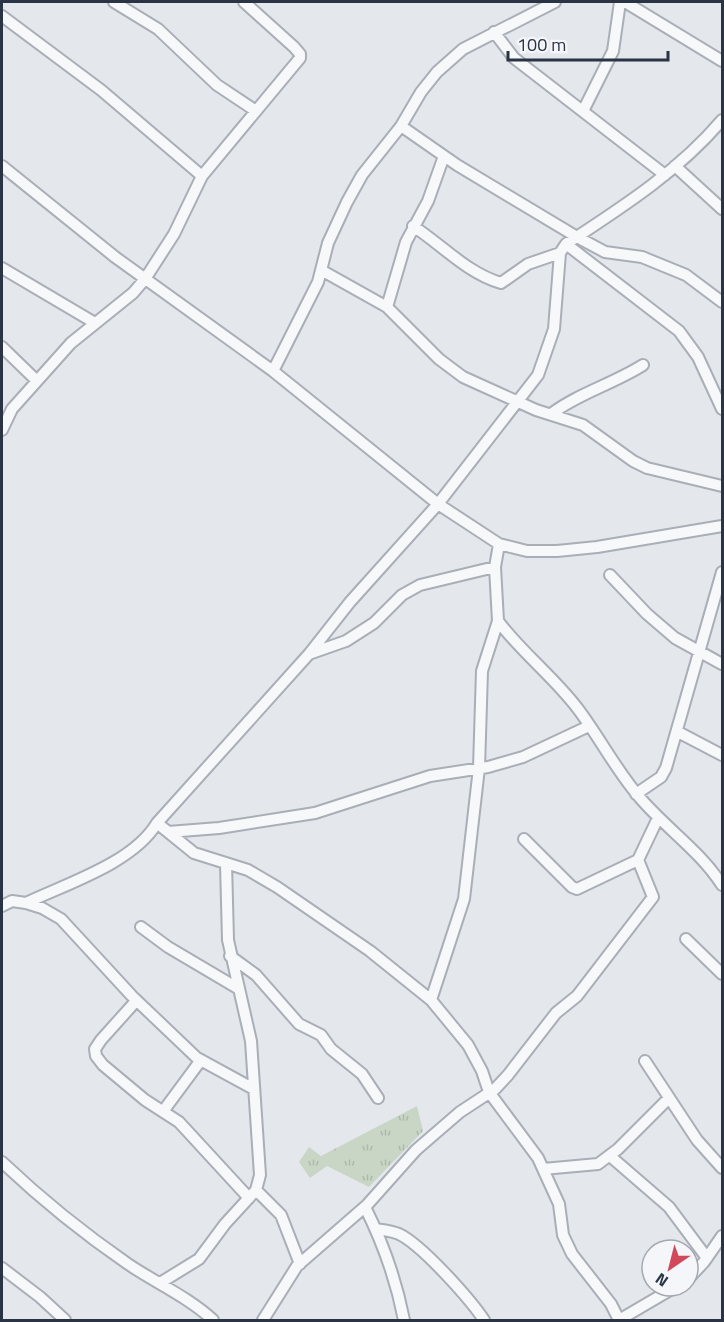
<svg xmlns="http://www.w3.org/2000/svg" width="724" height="1322" viewBox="0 0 724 1322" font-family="'Titillium Web',sans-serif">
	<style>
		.grass { fill: url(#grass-tufts) }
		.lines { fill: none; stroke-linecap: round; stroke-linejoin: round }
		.street-casing { stroke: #a9aeb7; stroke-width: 14 }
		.street { stroke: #f7f8fa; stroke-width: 10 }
	</style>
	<defs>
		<pattern id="grass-tufts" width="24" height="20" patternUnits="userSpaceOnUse" patternTransform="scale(1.5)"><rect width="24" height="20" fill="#c9d6c5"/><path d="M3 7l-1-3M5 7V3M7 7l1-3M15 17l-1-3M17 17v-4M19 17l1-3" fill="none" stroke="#adb8ab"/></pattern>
	</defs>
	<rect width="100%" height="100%" fill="#e4e7ec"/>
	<path class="grass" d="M417 1106 423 1131 369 1187 327 1166 310 1178 299 1162 309 1147 321 1156Z"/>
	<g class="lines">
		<defs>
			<path id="street" d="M114 2 158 29 217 85 256 111
				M625 2 722 61
				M2 16 101 90 202 176
				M494 32 514 58 665 175
				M583 111 613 51 620 2
				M401 126 457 165 577 237 605 252 642 257 686 275 722 302
				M2 166 115 257 273 371 438 504 499 544 527 551H557L597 547 722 526
				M675 166 722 209
				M413 226C442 245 467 273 501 283L528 264 560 253
				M566 244 679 331 698 357 722 409
				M2 268 95 323
				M321 270 387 307 439 359 463 377 536 410 583 425 633 461 647 468 722 486
				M387 307 406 242 428 201 444 156
				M2 347 37 381
				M273 371 318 282 328 243 347 202 362 175 401 126 421 92 437 72 463 49 555 2
				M551 414C579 393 613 384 643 365
				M2 430 12 409 71 343 133 293 145 279 174 234 202 176 300 58V54L294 47 244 2
				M610 575 647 614 675 638 722 664
				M498 621C522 653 554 677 578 709 600 738 617 772 641 799 667 829 700 851 722 885
				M309 654 346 641 374 623 402 595 420 585 495 567
				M678 732 722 755
				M636 794 661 777 666 768 722 572
				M168 832 219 828 315 813 430 776 488 767 523 757 589 726
				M524 839 572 887 577 889 638 860
				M26 903C68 883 133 863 157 823
				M2 906 12 901 26 903 42 908 61 919 132 996 197 1058 254 1089
				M141 927 168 947 239 989
				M686 939 722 974
				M230 956 256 975 299 1024 321 1035 331 1049 362 1074 378 1098
				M431 1000 464 899 479 768 482 671 498 621 495 567 499 544
				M136 1001 101 1040 95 1049 96 1056 103 1065 145 1100 179 1122 249 1198
				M645 1061 697 1140 722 1168
				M164 1110 201 1060
				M610 1156 669 1207 707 1258
				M2 1162C41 1199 83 1233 128 1264 156 1283 188 1297 213 1320
				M543 1169 598 1164 618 1149 669 1098
				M256 1190 281 1215 300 1264
				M365 1207C384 1245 396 1279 404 1320
				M376 1229C383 1230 392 1231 399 1234 422 1245 470 1299 484 1320
				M2 1268 40 1297 65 1320
				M688 1279 704 1262 722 1236
				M160 1283 199 1259 225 1224 256 1190 260 1175 251 1041 228 940 226 863
				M263 1320 297 1266 367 1205 416 1150 460 1112 495 1089 508 1075 556 1013 577 996 653 897 638 860 658 818
				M619 1320 611 1304 572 1254 563 1235 559 1204 538 1158 489 1092 482 1071 468 1045 431 1000 370 951 277 887 248 870 194 853 157 823 309 654 350 602 438 504 538 375 554 329 560 253 566 244C621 208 679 171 722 120
				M619 1320 677 1286"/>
		</defs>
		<use href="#street" class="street-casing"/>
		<use href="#street" class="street"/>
	</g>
	<rect width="724" height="1322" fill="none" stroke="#2b3445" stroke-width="6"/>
	<g transform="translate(670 1268) rotate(215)"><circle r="28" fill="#f4f6f9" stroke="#a4a8b1" stroke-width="1.5"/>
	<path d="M0-4.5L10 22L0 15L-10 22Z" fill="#d1495b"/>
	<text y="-9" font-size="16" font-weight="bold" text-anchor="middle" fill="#2b3445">N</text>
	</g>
	<path d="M508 51v9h160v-9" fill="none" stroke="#2b3445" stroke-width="3"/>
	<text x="517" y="51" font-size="18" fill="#2b3445" stroke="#f4f6f9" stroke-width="4.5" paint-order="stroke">100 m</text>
</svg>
